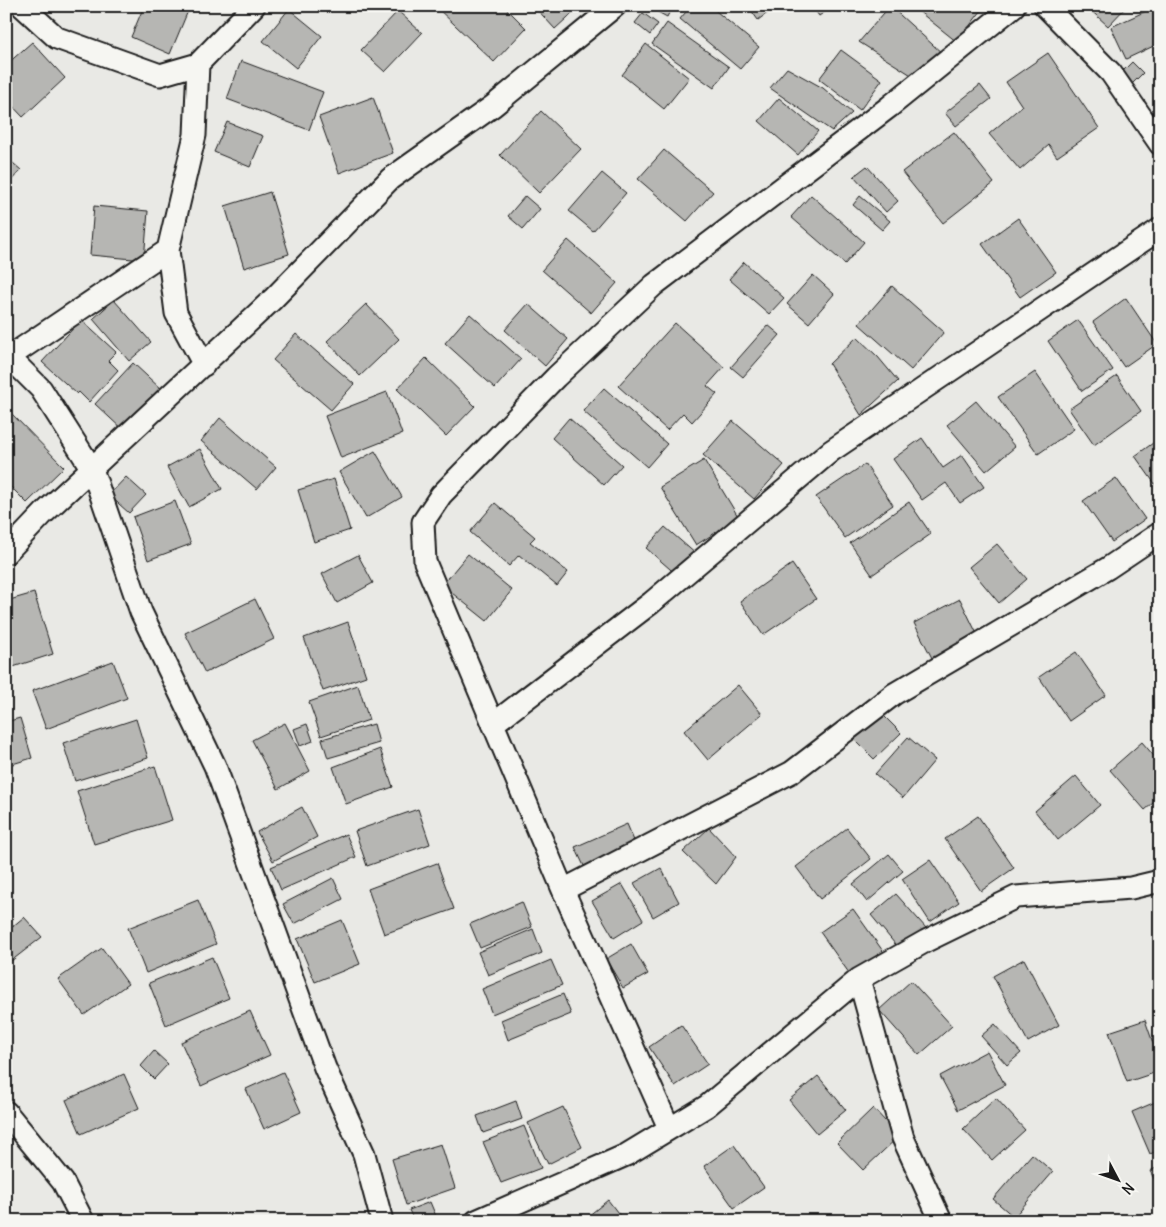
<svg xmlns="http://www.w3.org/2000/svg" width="1166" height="1227" viewBox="0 0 1166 1227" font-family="Delius,sans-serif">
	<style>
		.building { fill: #b6b6b3; stroke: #1c1c1c }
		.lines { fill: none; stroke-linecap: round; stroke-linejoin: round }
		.street-casing { stroke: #1c1c1c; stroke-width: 25 }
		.street { stroke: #f6f6f2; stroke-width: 21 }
	</style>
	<rect width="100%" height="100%" fill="#e9e9e5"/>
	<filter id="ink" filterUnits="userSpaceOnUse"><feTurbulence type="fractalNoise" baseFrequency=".02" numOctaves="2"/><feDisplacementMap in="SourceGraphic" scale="10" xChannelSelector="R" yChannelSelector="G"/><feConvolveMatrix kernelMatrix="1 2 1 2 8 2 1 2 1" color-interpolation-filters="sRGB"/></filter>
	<g filter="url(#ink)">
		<path class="building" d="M144 6H190L170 54 131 37Z
			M435 6H504L526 28 494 62Z
			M534 6H580L555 29Z
			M656 6H671L672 7 667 17 654 10Z
			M691 6H710L759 47 740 69 680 19Z
			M748 6H777L758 20Z
			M812 6H833L819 16Z
			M890 6 943 54 916 78 859 42Z
			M912 6H985L957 42Z
			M1086 6H1127L1108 26Z
			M1157 6H1160V43L1126 59 1111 27Z
			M289 9 322 36 296 68 263 41Z
			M398 11 422 33 385 72 361 50Z
			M643 13 658 24 650 35 635 23Z
			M667 23 729 67 714 88 652 44Z
			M32 42 65 78 23 117 6 99V65Z
			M646 44 689 78 664 109 622 75Z
			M841 50 882 80 860 110 819 79Z
			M1048 53 1099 128 1057 157 1049 145 1020 170 989 134 1022 106 1006 82Z
			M241 61 323 92 309 130 227 99Z
			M1132 62 1143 73 1129 87 1118 76Z
			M787 68 823 88 852 113 832 131 770 88Z
			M980 85 991 99 956 126 945 113Z
			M373 97 393 153 339 173 319 117Z
			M779 98 818 131 798 155 759 121Z
			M541 111 581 149 539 193 500 155Z
			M227 122 263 136 250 167 214 152Z
			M954 132 994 183 943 223 902 172Z
			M664 150 713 192 687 221 638 179Z
			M6 157 21 170 6 186Z
			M867 166 898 201 886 212 854 176Z
			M602 173 626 193 593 231 569 211Z
			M270 192 289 254 244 268 225 206Z
			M811 195 864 242 845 264 791 217Z
			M525 196 540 209 523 229 508 216Z
			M860 196 890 221 882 230 853 205Z
			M94 206 148 211 144 260 90 255Z
			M1018 218 1056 272 1020 297 982 244Z
			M568 240 617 283 591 313 542 270Z
			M744 262 784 298 769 314 729 279Z
			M813 275 834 294 809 323 787 304Z
			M892 286 944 332 911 370 859 324Z
			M1126 298 1157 344 1124 367 1093 322Z
			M114 300 151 342 129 361 93 319Z
			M366 304 399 339 360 376 327 341Z
			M528 304 568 339 545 366 505 330Z
			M470 314 521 359 495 388 445 343Z
			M81 320 116 352 108 360 118 370 89 402 79 392 77 394 42 362Z
			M1078 320 1113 370 1082 391 1048 341Z
			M675 323 724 367 707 386 717 394 692 422 683 413 667 430 618 386Z
			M768 325 780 335 743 377 731 367Z
			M296 334 354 384 331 410 273 360Z
			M857 337 878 357 898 381 861 415 829 364Z
			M426 358 475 406 446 436 397 389Z
			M133 363 162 390 124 431 95 404Z
			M1035 372 1074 429 1038 454 998 397Z
			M1117 376 1141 411 1094 445 1069 409Z
			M604 388 667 444 647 467 583 411Z
			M387 392 402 434 341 458 325 416Z
			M976 401 1015 447 986 471 947 425Z
			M9 411 64 467 27 503 6 482V414Z
			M220 418 276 467 257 489 201 441Z
			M569 418 622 465 604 485 552 438Z
			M733 421 784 465 754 499 703 455Z
			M922 438 943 468 962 455 984 487 960 503 946 483 922 500 893 459Z
			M1160 438V491L1135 456Z
			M200 449 222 489 189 507 167 467Z
			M375 451 402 497 366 518 339 472Z
			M704 460 739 518 696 545 660 487Z
			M865 464 893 505 845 538 816 497Z
			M126 477 146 495 129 513 109 495Z
			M1116 478 1145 519 1112 542 1083 501Z
			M334 479 350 530 314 542 298 490Z
			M175 501 191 544 148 560 133 517Z
			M909 502 931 534 872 575 850 543Z
			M495 503 535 537 530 542 568 572 557 586 519 555 509 566 470 532Z
			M665 527 697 555 678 576 646 548Z
			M997 544 1027 579 999 603 969 567Z
			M468 554 512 590 487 621 442 585Z
			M358 555 373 583 337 603 322 574Z
			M792 564 816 599 763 635 740 601Z
			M34 593 53 654 13 667 6 645V601Z
			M255 599 274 639 205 673 185 633Z
			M960 599 977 634 932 658 914 623Z
			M348 622 366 676 323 691 304 638Z
			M1076 652 1106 695 1069 721 1039 677Z
			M113 661 127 698 46 729 32 691Z
			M358 685 369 720 321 736 309 702Z
			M738 685 762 714 708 760 684 731Z
			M879 711 901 733 874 759 852 737Z
			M20 718 32 758 6 766V722Z
			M136 719 148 758 75 781 63 743Z
			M285 723 310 771 278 789 252 740Z
			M307 724 313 741 300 746 294 729Z
			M374 724 379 743 328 758 322 739Z
			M908 737 935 760 903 798 875 774Z
			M1142 742 1160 763V797L1145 810 1110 770Z
			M380 749 393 787 346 804 333 767Z
			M155 766 172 820 94 844 77 791Z
			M1076 776 1100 805 1058 840 1035 811Z
			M302 807 317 837 273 861 257 832Z
			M418 809 430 844 367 866 355 831Z
			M978 816 1014 868 981 891 945 839Z
			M627 824 635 843 584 866 575 847Z
			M709 828 736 857 716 884 683 852Z
			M847 828 871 859 820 899 796 867Z
			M346 834 356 857 281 890 271 867Z
			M889 854 903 871 867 902 853 884Z
			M930 860 959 902 930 922 902 879Z
			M437 863 454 909 384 934 368 889Z
			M661 868 679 902 653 917 634 883Z
			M333 878 343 899 294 924 283 904Z
			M622 884 643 920 614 938 592 901Z
			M896 894 926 928 900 950 871 915Z
			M198 900 216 944 146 973 128 928Z
			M522 902 532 927 480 948 470 924Z
			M853 909 885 954 854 980 820 932Z
			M24 917 42 937 6 965V932Z
			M342 920 360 964 315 982 297 939Z
			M533 929 542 953 488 975 478 952Z
			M631 944 648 974 623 988 606 959Z
			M102 948 128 984 84 1015 58 979Z
			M212 957 229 998 166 1025 149 983Z
			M1024 959 1059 1025 1028 1042 993 976Z
			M551 960 562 985 492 1014 482 989Z
			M911 981 952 1026 919 1055 879 1010Z
			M563 994 571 1014 508 1040 501 1020Z
			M250 1011 270 1055 201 1086 181 1042Z
			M1145 1020 1160 1063V1071L1127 1082 1109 1032Z
			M995 1024 1021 1053 1007 1065 981 1036Z
			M681 1025 708 1064 675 1086 649 1047Z
			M154 1051 168 1064 154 1079 141 1066Z
			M987 1051 1005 1085 958 1110 940 1076Z
			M283 1072 301 1112 264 1129 246 1089Z
			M124 1074 139 1108 81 1134 66 1100Z
			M818 1076 846 1110 817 1134 789 1100Z
			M996 1098 1025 1130 992 1160 963 1129Z
			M1160 1100V1150L1150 1154 1132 1112Z
			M516 1101 522 1119 483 1133 477 1116Z
			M563 1107 582 1147 548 1164 528 1123Z
			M873 1108 899 1136 863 1170 837 1143Z
			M524 1126 541 1168 501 1183 483 1142Z
			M441 1144 455 1188 406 1205 392 1159Z
			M734 1145 764 1187 734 1208 704 1166Z
			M1032 1154 1053 1172 1014 1217 993 1199Z
			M1160 1166V1190L1150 1171Z
			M608 1200 624 1221H582Z
			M430 1202 438 1221H414L409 1210Z"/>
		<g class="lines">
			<defs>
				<path id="street" d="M22 6 57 38 160 75 198 64 254 6
					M1045 6 1111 73 1160 144
					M198 64 195 135 168 250 176 313 204 365
					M6 354 41 389 92 469 141 612 215 766 325 1068 364 1154 382 1221
					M9 357 168 250
					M6 553 44 513 273 299 390 179 493 106 615 6
					M493 724 651 603 831 451 1160 229
					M563 890 792 772 894 694 1108 568 1160 533
					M859 979 903 1138 941 1221
					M6 1112 63 1182 83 1221
					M669 1128 563 890 425 562 423 522 441 495 556 377 654 285 889 107 1014 6
					M476 1221 626 1155 707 1106 859 979 926 941 1016 897 1131 888 1160 881"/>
			</defs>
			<use href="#street" class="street-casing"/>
			<use href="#street" class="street"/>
		</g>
	</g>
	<rect width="1166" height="1227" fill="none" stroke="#f6f6f2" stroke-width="25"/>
	<rect x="12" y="12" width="1141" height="1202" fill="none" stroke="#1c1c1c" stroke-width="2" filter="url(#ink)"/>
	<g transform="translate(1118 1180) rotate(131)" stroke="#f6f6f2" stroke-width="4" paint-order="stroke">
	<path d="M0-4L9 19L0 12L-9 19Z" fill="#1c1c1c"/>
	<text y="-8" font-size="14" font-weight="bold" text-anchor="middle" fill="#1c1c1c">N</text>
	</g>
</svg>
